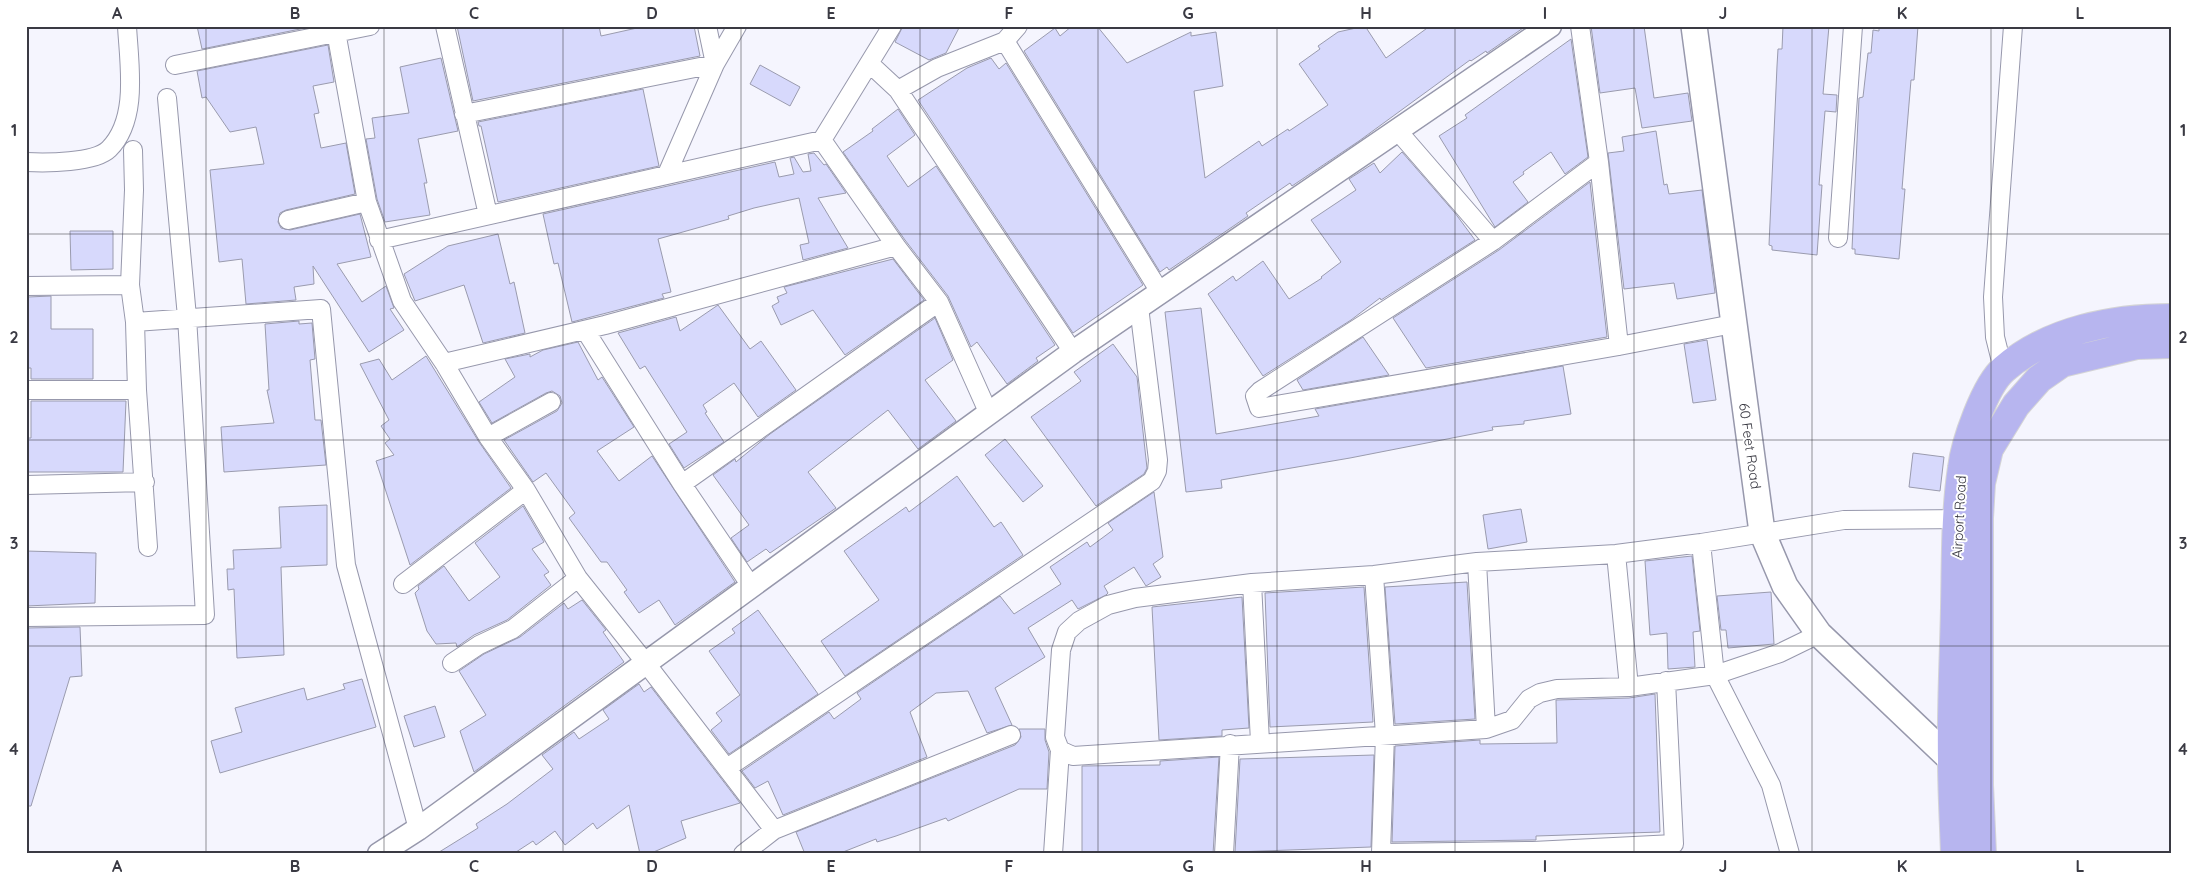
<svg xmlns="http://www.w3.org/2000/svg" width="2197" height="880" viewBox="0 0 2197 880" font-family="Quicksand,sans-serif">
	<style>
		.building { fill: #d7d9fc; stroke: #9a9bae }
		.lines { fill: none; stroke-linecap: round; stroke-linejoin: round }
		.minor-casing { stroke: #9798ac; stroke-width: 20 }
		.tertiary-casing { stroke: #9798ac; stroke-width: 25 }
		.secondary-casing { stroke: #9798ac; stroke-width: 28 }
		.primary-casing { stroke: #d4d4d6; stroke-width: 30 }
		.minor { stroke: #fff; stroke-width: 18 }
		.tertiary { stroke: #fff; stroke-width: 22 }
		.secondary { stroke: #fff; stroke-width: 25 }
		.primary { stroke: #b7b5ef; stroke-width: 28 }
		.grid { fill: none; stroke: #3a3a43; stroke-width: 1; stroke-opacity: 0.55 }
		.labels { text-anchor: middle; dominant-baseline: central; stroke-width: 4; stroke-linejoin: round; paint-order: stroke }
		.street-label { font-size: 14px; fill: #3a3a43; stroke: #fff }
		.neatline { fill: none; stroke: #3a3a43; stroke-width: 2 }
		.grid-label { font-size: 16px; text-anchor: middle; font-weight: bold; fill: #3a3a43 }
	</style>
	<rect width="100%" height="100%" fill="#f5f5fe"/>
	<path class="building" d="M197 26H315L202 49Z
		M457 26H599L601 36 646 26H694L700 56 473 101Z
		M903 26H960L946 53 929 60 895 42Z
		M1072 26H1097L1127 63 1191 32V36L1216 32 1223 86 1194 91 1205 178 1259 141 1262 146 1288 129 1289 131 1328 105 1299 64 1320 49 1318 46 1338 32 1365 26 1386 58 1430 26H1526L1487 53 1486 51 1471 61 1470 60 1359 141 1292 186 1290 183 1246 213 1248 216 1235 225 1169 270 1167 267 1160 272 1024 51 1055 28 1060 36Z
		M1591 26H1644L1654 98 1688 93 1692 121 1642 128 1635 88 1600 93Z
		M1783 26H1829L1823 94 1837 95 1836 112 1825 111 1819 185H1822L1817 255 1772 250V246L1769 245 1777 66 1778 49H1782Z
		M1879 26H1918L1914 80H1911L1905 152 1902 189H1905L1899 259 1855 254V249H1852L1859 98 1863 97 1868 53H1871L1873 30 1879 31Z
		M1571 39 1588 157 1565 174 1551 152 1523 172 1524 174 1513 182 1528 202 1495 227 1439 136 1467 118 1465 115Z
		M328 45 334 82 313 86 319 113 314 114 321 148 346 143 355 194 286 210 280 213 278 222 281 228 290 230 360 214 371 257 337 264 362 302 386 286 394 308 390 309 404 330 369 352 313 266 314 284 294 287 296 300 246 304 242 259 219 262 210 170 264 164 256 127 230 132 206 97 202 98 197 71Z
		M441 58 458 131 418 139 427 183H424L430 215 385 222 377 199 366 139 375 138 372 118 409 113 400 67Z
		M991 58 999 69 1006 63 1143 285 1073 333 918 100 967 68Z
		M760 65 800 87 790 106 750 84Z
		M643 89 659 166 498 202 481 126H479L478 122Z
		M898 109 915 135 887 156 908 187 936 166 1055 345 1036 358 1038 361 1007 384 977 342 971 347 948 296 905 240 843 152 873 131 872 129Z
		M1656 131 1664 185 1667 184 1669 194 1702 190 1715 293 1677 299 1674 283 1624 289 1608 153 1624 151 1622 137Z
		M1402 152 1455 213 1475 240 1381 300 1380 298 1351 320 1263 376 1208 294 1233 276 1236 281 1263 261 1289 299 1322 278 1321 277 1341 262 1311 220 1356 190 1349 179 1374 163 1380 173Z
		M814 153 824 165 826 164 846 193 818 198 848 248 803 260 800 245 809 243 799 198 754 208 728 216 729 219 658 239 671 292 662 294 664 298 572 322 558 263 554 264 543 214 775 162 779 177 794 174 790 158 794 157 803 172 811 171 808 154Z
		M1590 182 1607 337 1426 368 1393 318 1499 250Z
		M70 231H113V269L71 270Z
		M498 234 510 284 514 282 525 333 483 343 464 285 415 301 404 274 448 246Z
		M893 259 924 300 845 355 813 310 781 325 772 306 779 302 777 297 787 293 784 287Z
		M51 296V329H93V379H31V368H26L28 297Z
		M718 305 750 349 761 341 796 390 758 417 734 383 703 405 707 412 705 413 724 442 684 468 669 444 687 432 645 366 640 369 618 333 676 317 680 331Z
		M1201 308 1216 434 1319 416 1315 409 1563 366 1571 414 1524 421V424L1492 427 1493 430 1350 458 1221 480 1222 488 1186 492 1165 312Z
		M935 318 953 360 925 380 956 421 918 449 888 410 808 472 836 508 770 553 766 549 747 562 731 538 749 525 713 475 735 459 736 462 770 434Z
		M299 321V324L312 323 315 359 310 360 315 420H321L326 465 224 472 221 427 274 423 267 390H269L265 324Z
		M1363 337 1389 375 1303 390 1297 380Z
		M1707 340 1716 400 1693 403 1684 344Z
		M578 342 598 380 602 377 634 427 597 451 619 481 652 456 735 582 675 625 659 600 639 613 624 592 627 590 607 562H601L569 518 575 513 546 473 533 482 504 440 557 411 562 403 560 396 552 391 546 393 492 423 479 402 515 377 505 359 530 354V357L543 350Z
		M1113 344 1137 377 1147 468 1144 474 1096 506 1031 417 1081 381 1074 372Z
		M426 356 479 442 511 488 410 565 376 461 394 455 385 443 390 439 381 426 389 420 360 364 379 359 392 380Z
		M31 401H126L123 472H26V438H31Z
		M1005 439 1043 486 1023 502 985 455Z
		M1913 453 1944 457 1940 491 1909 487Z
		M957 476 994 527 1001 522 1023 555 845 676 821 641 879 600 844 551 906 507 909 512Z
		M1154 492 1163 557 1153 564 1161 577 1146 586 1134 567 1104 586 1108 593 1106 595 1078 609 1072 600 1028 628 1045 657 995 688 1012 725 987 733 968 691 936 693 910 712 927 757 783 815 768 781 755 788 742 771 829 712 834 719 861 699 857 693 1000 596 1014 614 1061 584 1050 567 1087 542 1090 547 1113 530 1108 523Z
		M327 505V565L281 567 284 655 237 658 234 589 228 590 227 569H234L233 550 281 548 279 507Z
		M523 506 544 542 532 549 549 572 544 575 551 585 507 620 474 635 457 647 456 643 436 644 427 631 415 593 419 589 418 586 444 566 469 601 500 577 475 543Z
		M1521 509 1527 542 1488 549 1483 515Z
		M26 551 96 553 95 603 26 606Z
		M1692 556 1700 631 1693 632 1695 667 1668 669 1667 633 1650 635 1645 561Z
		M1467 582 1475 719 1395 724 1385 587Z
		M1364 587 1373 722 1270 727 1265 593Z
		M1771 592 1774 644 1728 648 1726 630H1721L1717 596Z
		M1242 597 1249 728 1222 730V736L1159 740 1152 607Z
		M582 600 606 630 603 632 624 662 474 772 460 731 486 715 459 671 484 654 520 637 564 603 568 609Z
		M758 610 818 694 729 754 711 730 722 721 716 713 740 695 709 651 735 633 732 629Z
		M80 627 82 676 70 677 31 806H26V628Z
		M362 679 376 727 220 773 211 741 242 732 235 708 304 688 307 700 345 689 343 684Z
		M639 684 644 692 651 687 740 803 681 821 686 838 649 854H640L629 805 597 829 593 823 565 845 555 831 536 845 533 841 513 854H436L478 828 476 824 507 804 553 769 542 755 574 732 579 739 609 719 603 710Z
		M1655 694 1660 832 1536 836V840H1533L1392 842 1395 746 1480 740V744L1557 743 1556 700 1629 698Z
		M435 706 445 737 414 747 404 716Z
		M1019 729H1045V740L1049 752 1047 789H1019L948 821 946 818 896 836 877 842 876 839 838 854H805L796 832 1015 745 1021 737Z
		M1374 755 1371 847 1235 852 1240 759Z
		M1219 757 1213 854H1082V766L1160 765V761Z"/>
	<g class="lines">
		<defs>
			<path id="minor" d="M335 26 367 202 402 301 444 363 488 437 526 490 578 578 645 662 774 830
				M445 26 488 215
				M707 26 715 64 737 26
				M1580 26 1599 162 1619 346
				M1005 41 1160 292
				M870 64 898 90 1073 352
				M175 65 370 26
				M898 90 937 68 1005 41 1018 26
				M464 114 715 64 667 174
				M1397 130 1493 241
				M822 140 892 26
				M133 150 134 190 130 285 135 322 137 390 148 547
				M26 162C46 163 95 163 109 149 139 119 129 64 127 26
				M1599 162 1493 241 1260 391 1255 396 1259 408 1619 346 1733 324
				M288 220 367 202
				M1838 238 1853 26
				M379 240 822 140 896 246 939 302 989 414
				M26 286 130 285
				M135 322 321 309 346 565 418 829
				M585 330 682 484 751 586
				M444 363 605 325 896 246
				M2003 369 1995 337 1993 297 2013 26
				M26 390H137
				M488 437 551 402
				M682 484 939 302
				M26 485 145 482
				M1701 543 1715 675 1771 785 1790 854
				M1616 554 1629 687
				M1477 562 1486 729
				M1374 575 1385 735 1381 853 1533 851 1674 844 1666 681
				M1252 583 1260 742
				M403 584 526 490
				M26 617 205 615 187 317 167 98
				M1819 634 1780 653 1715 675 1629 687 1557 689 1540 693 1529 699 1512 720 1486 729 1073 756 1060 750 1055 737 1061 650 1067 632 1079 621 1108 605 1135 598 1252 583 1374 575 1477 562 1616 554 1701 543 1844 520 1966 519
				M452 663 479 645 513 629 578 578
				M727 768 1152 481 1157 471 1158 460 1139 307
				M743 854 774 830 1011 735
				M1053 854 1060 750
				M1224 854 1230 744"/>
			<path id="tertiary" d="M379 854 418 829 1073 352 1550 26"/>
			<path id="secondary" d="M1694 26 1762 532 1785 586 1819 634 1962 770"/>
			<path id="primary" d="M1955 854C1954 822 1952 791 1952 759 1951 709 1954 658 1955 608 1956 562 1955 514 1962 468 1965 443 1985 385 2004 369 2049 330 2113 318 2171 318
				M1982 854 1979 785V518L1981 483 1989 449 2016 405 2039 379 2062 363 2137 345 2171 344"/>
		</defs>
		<use href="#minor" class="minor-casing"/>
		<use href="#tertiary" class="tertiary-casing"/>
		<use href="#secondary" class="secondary-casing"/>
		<use href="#primary" class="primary-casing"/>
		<use href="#minor" class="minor"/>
		<use href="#tertiary" class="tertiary"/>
		<use href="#secondary" class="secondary"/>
		<use href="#primary" class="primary"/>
	</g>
	<path class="grid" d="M206 26V854M384 26V854M563 26V854M741 26V854M920 26V854M1098 26V854M1277 26V854M1455 26V854M1634 26V854M1812 26V854M1991 26V854M26 234H2171M26 440H2171M26 646H2171"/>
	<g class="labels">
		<g class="street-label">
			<text transform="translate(1750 446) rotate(82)">60 Feet Road</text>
			<text transform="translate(1959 517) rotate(-87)">Airport Road</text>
		</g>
	</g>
	<rect width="2197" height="880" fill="none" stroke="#ffffff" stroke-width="55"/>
	<rect x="28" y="28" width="2142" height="824" class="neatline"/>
	<g class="grid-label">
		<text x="117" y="19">A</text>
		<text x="295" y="19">B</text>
		<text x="474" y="19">C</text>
		<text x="652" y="19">D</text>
		<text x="831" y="19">E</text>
		<text x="1009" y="19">F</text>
		<text x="1188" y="19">G</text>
		<text x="1366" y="19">H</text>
		<text x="1545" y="19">I</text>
		<text x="1723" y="19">J</text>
		<text x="1902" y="19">K</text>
		<text x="2080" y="19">L</text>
		<text x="14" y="136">1</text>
		<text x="2183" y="136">1</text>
		<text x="14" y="343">2</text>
		<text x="2183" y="343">2</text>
		<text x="14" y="549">3</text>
		<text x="2183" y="549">3</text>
		<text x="14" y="755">4</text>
		<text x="2183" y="755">4</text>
		<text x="117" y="872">A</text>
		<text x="295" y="872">B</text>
		<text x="474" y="872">C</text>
		<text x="652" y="872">D</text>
		<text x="831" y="872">E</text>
		<text x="1009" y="872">F</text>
		<text x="1188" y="872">G</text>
		<text x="1366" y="872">H</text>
		<text x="1545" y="872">I</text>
		<text x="1723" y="872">J</text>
		<text x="1902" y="872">K</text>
		<text x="2080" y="872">L</text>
	</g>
</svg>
